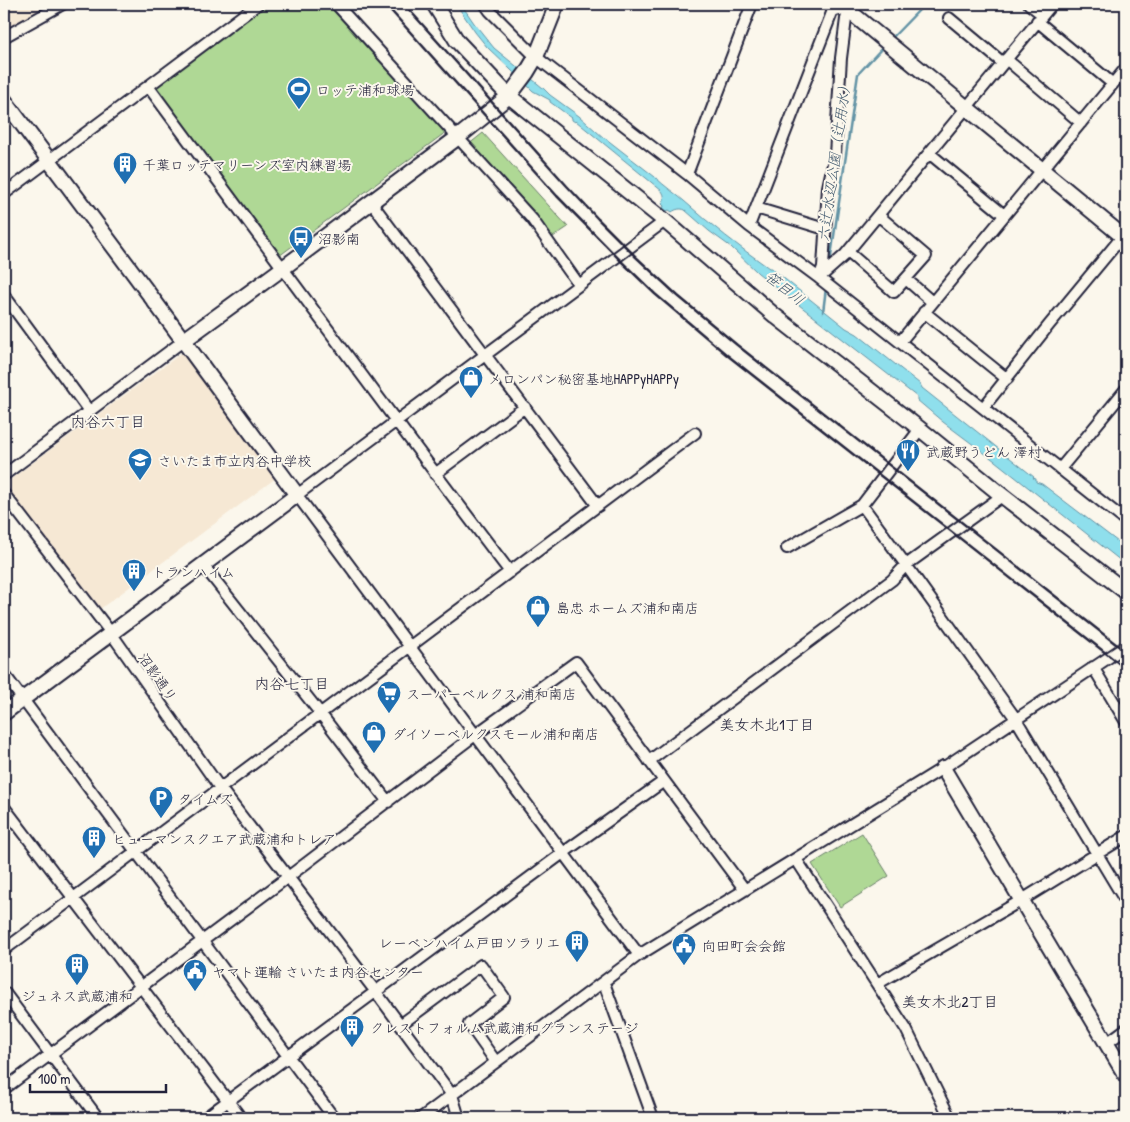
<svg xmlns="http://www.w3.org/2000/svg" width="1130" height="1122" viewBox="0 0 1130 1122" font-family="'Patrick Hand','Klee One',sans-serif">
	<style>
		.built { fill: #f6e8d4 }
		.green { fill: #afd895; stroke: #687d68 }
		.water { fill: #8fdfec; stroke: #6393a5 }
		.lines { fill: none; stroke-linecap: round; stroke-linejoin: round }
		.stream { stroke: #6393a5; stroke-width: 2.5 }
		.street-casing { stroke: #22223b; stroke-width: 14 }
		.secondary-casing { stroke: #22223b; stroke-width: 18 }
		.street { stroke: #fbf7ec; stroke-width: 10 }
		.secondary { stroke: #fbf7ec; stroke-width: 14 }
		.rail { stroke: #22223b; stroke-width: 2.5 }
		.labels { text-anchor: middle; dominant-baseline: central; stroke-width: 4; stroke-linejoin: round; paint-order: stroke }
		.poi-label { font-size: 14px; fill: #22223b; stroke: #fbf7ec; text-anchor: start }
		.street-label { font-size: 14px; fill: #22223b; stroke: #fbf7ec }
		.water-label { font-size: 15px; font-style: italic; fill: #435b70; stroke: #fbf7ec }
		.neighbourhood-label { font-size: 15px; fill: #22223b; stroke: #fbf7ec }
	</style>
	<rect width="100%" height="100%" fill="#fbf7ec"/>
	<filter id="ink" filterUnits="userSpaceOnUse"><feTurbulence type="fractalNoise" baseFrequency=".02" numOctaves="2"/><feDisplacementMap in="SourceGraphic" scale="10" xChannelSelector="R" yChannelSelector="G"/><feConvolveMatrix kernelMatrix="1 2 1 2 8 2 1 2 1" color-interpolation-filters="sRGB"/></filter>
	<g filter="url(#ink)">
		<path class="built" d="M4 4H63L4 37Z
			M183 352 276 478 100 609 4 484Z"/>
		<path class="green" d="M265 4H332L446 132 279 256 155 88 156 85Z
			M483 133 568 227 550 239 468 145Z
			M862 833 889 876 840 907 812 864Z"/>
		<path class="water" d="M456 4H461L474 23 494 48 543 88 550 95 579 116 604 138H605L655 177C664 186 675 193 684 201 711 225 739 247 769 268H771L846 328 857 334 920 384 922 388 1034 477 1033 478 1036 479V482L1042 484 1126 548V565L995 461 943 422 917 400V397L758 273 731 247 709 231 685 210C681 208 676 209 672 212L669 210 667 211 663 208 664 206 662 204C665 199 665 196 662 191L576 121 575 122 572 120V118L550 102V100L533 91 487 47 475 32Z"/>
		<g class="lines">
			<path class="stream" d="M891 39 925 4
				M830 263 858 74 884 46
				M823 312 826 288"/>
			<defs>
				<path id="street" d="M336 4 532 219 579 285
					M485 4 490 11 536 57 687 174 749 226 819 278 1126 521
					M1029 4 1043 15
					M949 18 1003 63
					M1037 21 1113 84
					M4 37 63 4
					M1006 59 1081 123
					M148 86C268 248 387 411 510 572
					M929 153 1004 215
					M687 174 752 4
					M4 194 258 4
					M371 202 598 506
					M756 208 825 229
					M749 226 835 5
					M848 252 894 292 926 256 878 215
					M819 278 845 255 1052 4
					M819 278 823 267 828 187 835 155 841 58 846 19 852 4
					M906 279 932 302
					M4 295 89 411
					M924 312 1007 379
					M900 342 1126 68
					M983 408 1049 325 1126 232
					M1060 469 1126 389
					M435 474 525 407
					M4 475 183 341
					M4 494 111 633 220 788 376 992 452 1095 459 1118
					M862 505 906 565 1016 719 1126 902
					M787 548 862 505 920 429
					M203 565 320 713 388 802
					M1093 667 1126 722
					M4 674 334 1118
					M649 761 892 580 906 565 1002 496
					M4 807 241 1118
					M796 859 906 1029 950 1118
					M4 950 695 433
					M639 955 297 495 665 221
					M604 983 653 1118
					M877 984 1022 900 1126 836
					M4 992 98 1118
					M400 1025 481 965 504 997 469 1024 496 1062
					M1107 1043 1126 1029
					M4 1089 288 877 475 735 576 662 745 890
					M205 1118 563 853 664 781
					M421 1118 639 955 943 768 1126 646"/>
				<path id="secondary" d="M434 4 457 41 509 96 665 221 774 315 920 429 999 493 1126 592
					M831 4 849 11 1126 239
					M4 100 149 294 297 495 4 713
					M183 341 283 268 457 138 509 96 527 72 536 57 557 4
					M943 768 1126 1076"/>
			</defs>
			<use href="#street" class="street-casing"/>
			<use href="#secondary" class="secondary-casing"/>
			<use href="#street" class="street"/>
			<use href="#secondary" class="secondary"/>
			<path class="rail" d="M385 4 557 196 623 263 655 294 727 355 1126 669
				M404 4 567 186 598 219 636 257 678 296 737 345 1126 652"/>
		</g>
	</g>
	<defs>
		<symbol id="stadium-pin" viewBox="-11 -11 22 30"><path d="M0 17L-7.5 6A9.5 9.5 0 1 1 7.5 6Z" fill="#1f6fb2" stroke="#fbf7ec"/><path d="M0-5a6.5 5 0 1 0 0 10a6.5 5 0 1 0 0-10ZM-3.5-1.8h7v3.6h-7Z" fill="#fff"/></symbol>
		<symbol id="building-pin" viewBox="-11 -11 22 30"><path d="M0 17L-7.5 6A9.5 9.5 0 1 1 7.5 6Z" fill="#1f6fb2" stroke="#fbf7ec"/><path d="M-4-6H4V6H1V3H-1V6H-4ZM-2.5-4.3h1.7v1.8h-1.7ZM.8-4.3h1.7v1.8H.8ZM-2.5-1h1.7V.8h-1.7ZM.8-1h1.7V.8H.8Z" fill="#fff"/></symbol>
		<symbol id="bus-pin" viewBox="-11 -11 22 30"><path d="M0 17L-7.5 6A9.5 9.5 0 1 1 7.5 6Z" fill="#1f6fb2" stroke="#fbf7ec"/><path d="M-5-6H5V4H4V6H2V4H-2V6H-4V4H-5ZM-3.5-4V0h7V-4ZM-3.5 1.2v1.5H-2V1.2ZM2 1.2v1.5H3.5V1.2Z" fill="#fff"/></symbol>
		<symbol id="shop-pin" viewBox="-11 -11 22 30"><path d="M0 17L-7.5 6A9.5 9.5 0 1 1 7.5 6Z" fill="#1f6fb2" stroke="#fbf7ec"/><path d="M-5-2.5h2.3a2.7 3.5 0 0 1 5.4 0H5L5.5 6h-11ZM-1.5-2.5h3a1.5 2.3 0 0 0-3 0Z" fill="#fff"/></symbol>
		<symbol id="restaurant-pin" viewBox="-11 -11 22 30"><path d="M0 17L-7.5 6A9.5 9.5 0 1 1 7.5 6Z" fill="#1f6fb2" stroke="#fbf7ec"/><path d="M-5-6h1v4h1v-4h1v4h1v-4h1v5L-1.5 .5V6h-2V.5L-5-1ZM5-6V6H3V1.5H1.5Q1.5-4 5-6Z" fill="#fff"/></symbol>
		<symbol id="school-pin" viewBox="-11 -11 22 30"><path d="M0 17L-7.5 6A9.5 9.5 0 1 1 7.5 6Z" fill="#1f6fb2" stroke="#fbf7ec"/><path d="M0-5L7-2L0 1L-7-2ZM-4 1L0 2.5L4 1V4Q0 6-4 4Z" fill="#fff"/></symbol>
		<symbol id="supermarket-pin" viewBox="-11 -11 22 30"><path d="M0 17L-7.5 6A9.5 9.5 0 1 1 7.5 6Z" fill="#1f6fb2" stroke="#fbf7ec"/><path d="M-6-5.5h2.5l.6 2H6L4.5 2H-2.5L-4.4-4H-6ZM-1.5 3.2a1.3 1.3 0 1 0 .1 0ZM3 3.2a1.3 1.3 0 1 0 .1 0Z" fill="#fff"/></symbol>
		<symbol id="parking-pin" viewBox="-11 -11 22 30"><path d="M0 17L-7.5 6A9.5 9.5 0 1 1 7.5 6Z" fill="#1f6fb2" stroke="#fbf7ec"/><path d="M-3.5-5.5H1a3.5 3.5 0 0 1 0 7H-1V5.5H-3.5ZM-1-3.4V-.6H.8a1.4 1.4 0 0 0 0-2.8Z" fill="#fff"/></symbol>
		<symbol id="civic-pin" viewBox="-11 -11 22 30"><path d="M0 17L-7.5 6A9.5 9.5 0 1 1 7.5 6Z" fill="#1f6fb2" stroke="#fbf7ec"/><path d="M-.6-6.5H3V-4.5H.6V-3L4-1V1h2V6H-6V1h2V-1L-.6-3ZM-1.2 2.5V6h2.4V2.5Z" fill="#fff"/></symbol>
	</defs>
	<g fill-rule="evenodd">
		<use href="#stadium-pin" x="285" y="75" width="28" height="38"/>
		<use href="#building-pin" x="111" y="150" width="28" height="38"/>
		<use href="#bus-pin" x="287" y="224" width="28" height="38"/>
		<use href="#shop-pin" x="457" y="364" width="28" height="38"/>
		<use href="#restaurant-pin" x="894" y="437" width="28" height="38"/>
		<use href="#school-pin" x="126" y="446" width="28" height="38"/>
		<use href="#building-pin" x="120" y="557" width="28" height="38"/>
		<use href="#shop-pin" x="524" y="593" width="28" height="38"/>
		<use href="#supermarket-pin" x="375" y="679" width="28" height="38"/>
		<use href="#shop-pin" x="360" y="719" width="28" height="38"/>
		<use href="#parking-pin" x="147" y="784" width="28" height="38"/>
		<use href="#building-pin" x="80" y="824" width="28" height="38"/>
		<use href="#building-pin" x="563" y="928" width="28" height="38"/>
		<use href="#civic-pin" x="670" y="931" width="28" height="38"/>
		<use href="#building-pin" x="63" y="951" width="28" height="38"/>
		<use href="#civic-pin" x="181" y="957" width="28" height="38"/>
		<use href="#building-pin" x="338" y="1013" width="28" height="38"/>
	</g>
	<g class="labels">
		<g class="poi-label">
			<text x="316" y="89">ロッテ浦和球場</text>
			<text x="142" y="164">千葉ロッテマリーンズ室内練習場</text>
			<text x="318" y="238">沼影南</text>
			<text x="488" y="378">メロンパン秘密基地HAPPyHAPPy</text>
			<text x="926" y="451">武蔵野うどん 澤村</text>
			<text x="158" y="460">さいたま市立内谷中学校</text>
			<text x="152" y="571">トランハイム</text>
			<text x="556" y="607">島忠 ホームズ浦和南店</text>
			<text x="406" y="693">スーパーベルクス 浦和南店</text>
			<text x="392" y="733">ダイソーベルクスモール浦和南店</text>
			<text x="178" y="798">タイムズ</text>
			<text x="112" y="838">ヒューマンスクエア武蔵浦和トレア</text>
			<text x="560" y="942" text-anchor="end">レーベンハイム戸田ソラリエ</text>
			<text x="702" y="945">向田町会会館</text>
			<text x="212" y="971">ヤマト運輸 さいたま内谷センター</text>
			<text x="77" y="995" text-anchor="middle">ジュネス武蔵浦和</text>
			<text x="370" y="1027">クレストフォルム武蔵浦和グランステージ</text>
		</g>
		<g class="street-label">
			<text transform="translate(158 677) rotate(55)">沼影通り</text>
		</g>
		<g class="water-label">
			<text transform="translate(834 160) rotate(-82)">六辻水辺公園（辻用水）</text>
			<text transform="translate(785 288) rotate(38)">笹目川</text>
		</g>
		<g class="neighbourhood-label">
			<text x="108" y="421">内谷六丁目</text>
			<text x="292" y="683">内谷七丁目</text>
			<text x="767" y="724">美女木北1丁目</text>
			<text x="950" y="1001">美女木北2丁目</text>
		</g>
	</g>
	<rect width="1130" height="1122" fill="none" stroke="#fbf7ec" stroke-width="20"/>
	<rect x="10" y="10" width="1110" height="1102" fill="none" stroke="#22223b" stroke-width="2" filter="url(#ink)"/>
	<path d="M30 1084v8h136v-8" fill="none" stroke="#22223b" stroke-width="2.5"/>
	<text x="38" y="1084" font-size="15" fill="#22223b" stroke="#fbf7ec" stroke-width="4" paint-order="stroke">100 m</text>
</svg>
